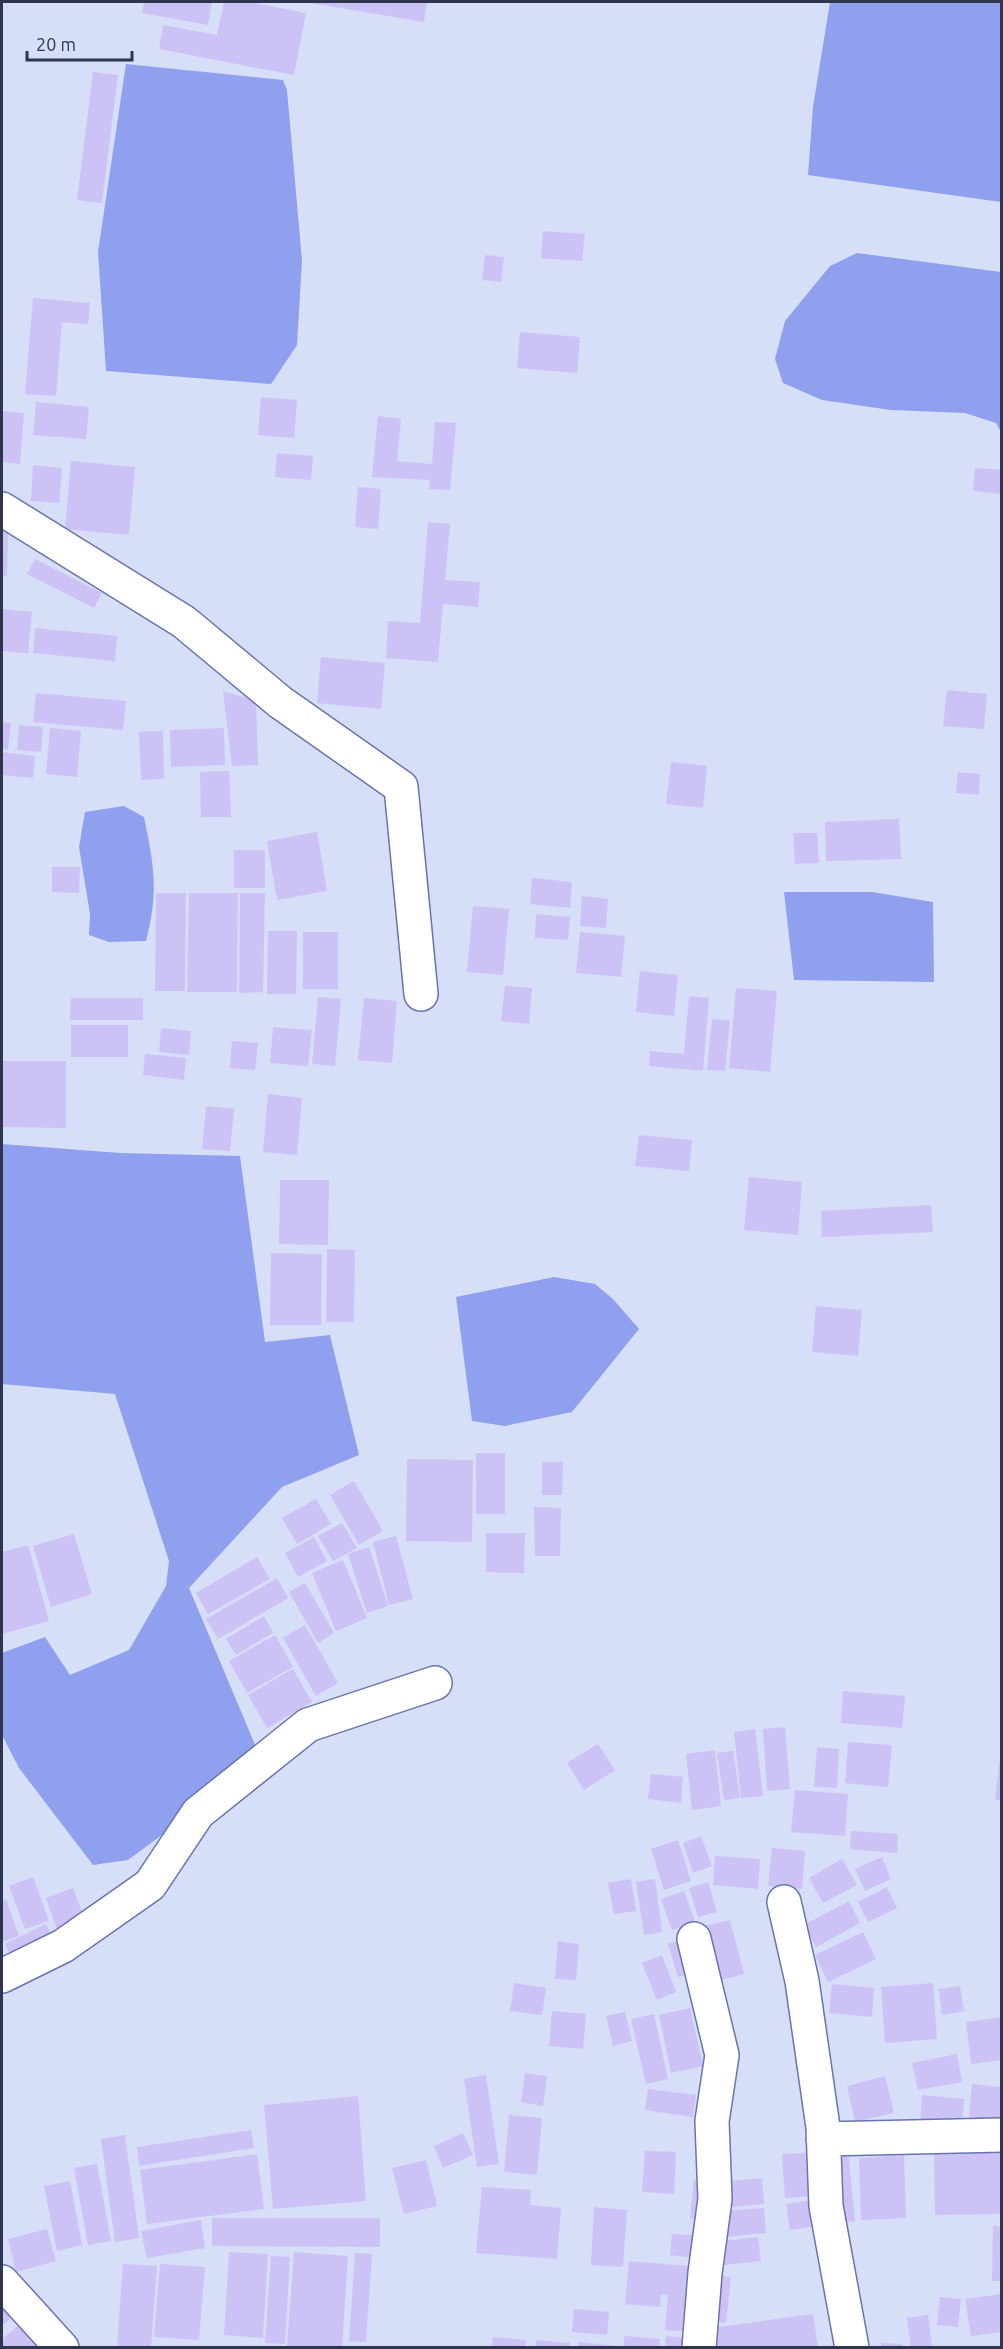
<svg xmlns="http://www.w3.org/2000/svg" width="1003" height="2349" viewBox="0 0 1003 2349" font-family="Ubuntu,sans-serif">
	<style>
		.water { fill: #8ea0ee }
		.building { fill: #ccc2f6 }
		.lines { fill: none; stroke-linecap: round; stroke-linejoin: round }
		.minor-casing { stroke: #6774ae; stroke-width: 36 }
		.minor { stroke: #fff; stroke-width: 33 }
	</style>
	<rect width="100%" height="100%" fill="#d7def8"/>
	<path class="water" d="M830 2H1001V202L808 175 813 107Z
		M126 64 283 80 287 90 302 261 297 345 271 384 106 371 98 252Z
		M857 253 1001 272V432L996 423 965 413 891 410 822 400 783 383 775 359 785 321 830 266Z
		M124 806 144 817C154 866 159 891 146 941L109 942 89 935 90 914 79 847 85 812Z
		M784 892H872L933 902 934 982 794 980Z
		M2 1144 120 1153 240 1156 265 1342 330 1335 359 1455 282 1487 189 1588 256 1747 170 1829 128 1860 93 1865 19 1768 2 1735V1653L45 1637 70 1675 129 1650 166 1586 169 1561 115 1394 2 1384Z
		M554 1277 595 1284 613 1299 639 1329 572 1412 505 1426 472 1421 456 1297Z"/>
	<path class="building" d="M144 2H212L208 25 142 13Z
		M224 2H250L306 13 294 75 159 49 163 25 217 35Z
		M304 2H427L424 22Z
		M93 72 118 75 102 203 77 200Z
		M543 231 585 234 582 261 541 258Z
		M485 255 504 257 501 282 482 280Z
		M33 298 90 303 88 324 62 322 56 396 25 394Z
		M520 332 580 337 577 373 517 368Z
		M261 397 297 400 294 438 258 435Z
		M36 402 89 407 86 439 33 435Z
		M2 411 24 413 20 464 2 462Z
		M378 416 401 419 397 461 432 464 435 422 456 423 450 490 429 489 430 480 372 477Z
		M277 453 313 456 311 480 275 477Z
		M71 461 135 467 129 535 65 529Z
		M33 465 62 468 59 503 31 501Z
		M975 468 1002 470V494L973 491Z
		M358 487 381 489 378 529 355 527Z
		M428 522 450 524 445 580 480 582 478 607 443 604 438 662 386 658 388 621 420 623Z
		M2 530H8L7 576H2Z
		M35 559 102 593 94 608 27 574Z
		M2 609 32 612 28 653 2 651Z
		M35 628 117 636 115 661 33 653Z
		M321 657 385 663 381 709 317 703Z
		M947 690 987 694 984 729 943 726Z
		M223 691 256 701 258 765 232 766Z
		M36 693 126 701 123 730 33 722Z
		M2 722 11 723 8 750 2 749Z
		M19 725 43 727 41 752 17 750Z
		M50 728 81 731 77 777 46 774Z
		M224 728 225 765 171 767 170 730Z
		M163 731 164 779 141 780 139 732Z
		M2 752 35 756 33 778 2 775Z
		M671 762 707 766 703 808 666 804Z
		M229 771 231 817H201L200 772Z
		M958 772 980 774 979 795 956 793Z
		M899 819 901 859 826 861 825 822Z
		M317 832 327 891 277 900 267 841Z
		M793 833H817L819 863 795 864Z
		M234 850H265V888H234Z
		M52 867H80L79 893 52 892Z
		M532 878 572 882 570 908 530 904Z
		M156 893H186L185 991H155Z
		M189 893H238L237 992H187Z
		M240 893H265L263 992 239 993Z
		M582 896 608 899 606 928 580 926Z
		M473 906 509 909 503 975 467 972Z
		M536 914 570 917 568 940 535 938Z
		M268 931H297L296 994H267Z
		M303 932H338V989H303Z
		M580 932 625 936 621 977 576 973Z
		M640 971 678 975 674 1016 636 1012Z
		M505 986 532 988 529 1024 501 1021Z
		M736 988 777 991 770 1072 729 1068Z
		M689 996 709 998 703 1071 649 1066 650 1051 684 1054Z
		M318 997 341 999 335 1066 312 1064Z
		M71 998H143V1020H70Z
		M364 998 397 1001 392 1063 358 1060Z
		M712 1019 730 1021 725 1071 707 1070Z
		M71 1025H128V1057H71Z
		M273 1027 312 1030 308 1066 270 1063Z
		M161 1028 191 1031 189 1055 159 1052Z
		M232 1041 258 1043 255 1070 230 1068Z
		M145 1054 186 1058 184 1080 143 1075Z
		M2 1061H66V1128L2 1127Z
		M268 1094 302 1098 297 1155 263 1152Z
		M206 1106 234 1109 230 1151 202 1149Z
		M639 1135 692 1140 689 1171 635 1166Z
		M749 1177 802 1182 798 1235 744 1230Z
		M280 1180H329L328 1245 279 1244Z
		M931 1205 933 1232 822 1237 821 1211Z
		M327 1249 355 1250 354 1322H326Z
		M271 1253 322 1254 321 1325H270Z
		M816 1306 862 1310 858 1356 812 1352Z
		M476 1453H505V1514H476Z
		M407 1459 473 1460 472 1542 406 1541Z
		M542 1462H563L562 1495H542Z
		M354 1481 383 1531 359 1545 330 1495Z
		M316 1499 331 1524 297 1544 282 1518Z
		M534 1507 561 1508 560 1556H535Z
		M342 1523 357 1548 333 1561 318 1536Z
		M486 1533H525L524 1573 486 1572Z
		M74 1534 92 1594 51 1607 33 1546Z
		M396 1536 413 1599 389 1605 373 1542Z
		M314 1537 327 1561 298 1577 285 1553Z
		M28 1545 49 1621 2 1634V1552Z
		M369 1547 388 1606 367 1613 348 1554Z
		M257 1557 270 1579 208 1614 196 1593Z
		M343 1560 367 1618 336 1631 312 1573Z
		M277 1578 288 1598 218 1639 206 1619Z
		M305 1583 334 1633 318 1643 289 1592Z
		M264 1616 273 1633 236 1655 226 1639Z
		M305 1625 338 1683 316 1696 283 1638Z
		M275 1635 293 1667 247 1693 229 1661Z
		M293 1669 312 1702 267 1728 248 1695Z
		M843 1691 905 1696 902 1728 841 1723Z
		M785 1727 790 1789 767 1791 763 1729Z
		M755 1729 763 1796 741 1798 734 1732Z
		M848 1742 892 1745 888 1787 845 1783Z
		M598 1744 615 1770 584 1790 567 1763Z
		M817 1747 839 1749 837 1788 814 1787Z
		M715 1750 721 1806 692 1810 686 1754Z
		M733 1751 740 1798 724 1800 717 1753Z
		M1000 1758H1002V1801L995 1800Z
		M651 1774 683 1777 681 1803 648 1799Z
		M795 1790 848 1794 845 1836 791 1832Z
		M851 1831 898 1834 897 1853 850 1849Z
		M701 1836 712 1866 693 1873 683 1843Z
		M678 1840 691 1881 664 1890 651 1849Z
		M772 1848 805 1851 802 1889 768 1886Z
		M715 1856 760 1859 758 1889 713 1885Z
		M882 1857 891 1879 865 1891 855 1869Z
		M842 1859 857 1885 823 1903 809 1878Z
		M33 1877 49 1921 25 1929 9 1886Z
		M631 1879 636 1911 614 1914 608 1883Z
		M655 1879 662 1932 644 1935 636 1882Z
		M708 1882 717 1912 698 1917 689 1888Z
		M887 1887 897 1908 868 1922 858 1902Z
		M73 1888 86 1922 58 1932 46 1898Z
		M684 1891 695 1922 672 1930 661 1899Z
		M6 1899 19 1936 2 1942V1901Z
		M849 1901 860 1923 816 1947 804 1925Z
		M730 1920 744 1974 714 1982 700 1927Z
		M46 1924 55 1941 13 1961 5 1944Z
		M863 1932 876 1959 828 1982 815 1955Z
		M687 1938 697 1971 678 1977 668 1944Z
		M558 1941 579 1944 576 1980 555 1979Z
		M662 1955 676 1992 657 2000 642 1963Z
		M514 1983 546 1988 542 2015 510 2011Z
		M933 1983 937 2039 885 2043 881 1987Z
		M832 1984 874 1988 872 2017 829 2013Z
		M960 1986 964 2011 942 2015 939 1989Z
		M690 2008 703 2066 671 2073 659 2015Z
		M552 2011 586 2014 583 2049 549 2046Z
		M625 2012 632 2041 613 2046 606 2016Z
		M654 2014 668 2079 646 2084 631 2019Z
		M1002 2017V2060L971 2064 966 2022Z
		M957 2054 962 2082 918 2090 912 2063Z
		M525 2073 547 2076 543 2106 521 2102Z
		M486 2075 499 2164 477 2167 464 2079Z
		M885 2076 894 2113 855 2122 847 2086Z
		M972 2084 1002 2087V2128L968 2125Z
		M648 2089 696 2095 693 2117 645 2110Z
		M922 2095 964 2099 962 2128 920 2124Z
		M358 2096 366 2201 273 2209 264 2105Z
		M509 2115 542 2118 537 2175 504 2172Z
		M251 2130 254 2148 139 2166 137 2147Z
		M463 2133 473 2155 443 2168 434 2146Z
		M125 2135 139 2238 115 2242 101 2139Z
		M1002 2149V2214L935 2215 934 2150Z
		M848 2150 855 2221 838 2223 830 2152Z
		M645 2151 676 2152 674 2194 642 2192Z
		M818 2152 820 2196 785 2198 782 2154Z
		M257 2154 264 2209 147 2224 140 2170Z
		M904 2155 906 2218 861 2220 859 2158Z
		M426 2160 437 2206 404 2214 392 2168Z
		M97 2164 111 2241 88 2245 74 2168Z
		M762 2178 764 2204 722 2208 719 2182Z
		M694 2179 709 2180 705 2220 690 2218Z
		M70 2181 82 2245 57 2251 44 2186Z
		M482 2187 531 2190 530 2205 561 2208 557 2259 476 2253Z
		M820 2199 824 2225 790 2230 786 2204Z
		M594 2207 627 2210 623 2267 591 2265Z
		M764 2208 766 2233 724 2237 721 2211Z
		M212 2218H380V2247L212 2246Z
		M201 2220 205 2248 147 2258 141 2231Z
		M993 2226H1002V2281H992Z
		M47 2229 56 2261 16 2272 8 2239Z
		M672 2234 703 2236 701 2259 670 2255Z
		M758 2237 761 2261 715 2266 713 2242Z
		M229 2252 268 2254 263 2338 224 2335Z
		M294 2252 348 2256 342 2348 287 2346Z
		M355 2253 372 2254 366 2342 349 2341Z
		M271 2256 290 2257 285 2344 265 2343Z
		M629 2261 700 2267 694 2332 665 2330 668 2295 661 2294 660 2307 625 2304Z
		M123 2264 157 2266 151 2348H117Z
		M160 2264 205 2267 199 2340 154 2337Z
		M708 2274 731 2277 726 2323 703 2320Z
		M1002 2294V2332L971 2336 965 2299Z
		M940 2297 961 2299 958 2327 937 2325Z
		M2 2304 13 2316 2 2326Z
		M574 2309 609 2312 607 2335 572 2332Z
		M813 2314 818 2348H708L705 2329Z
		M928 2315 932 2347 911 2348 907 2318Z
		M24 2321 41 2348H2V2339Z
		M624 2336 660 2339 659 2348H624Z
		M666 2336 694 2339V2348H665Z
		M493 2337 526 2340 525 2348H492Z
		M536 2340 570 2343 569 2348H536Z
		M579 2342 617 2346V2348H578Z
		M881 2343 902 2344V2348H881Z"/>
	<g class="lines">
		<defs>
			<path id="minor" d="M2 509 184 622 280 702 401 787 421 994
				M784 1902 802 1981 823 2127 826 2206 852 2348
				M694 1939 722 2055 712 2121 715 2199 705 2273 699 2348
				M2 1976 63 1946 150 1885 198 1813 308 1725 435 1683
				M823 2139 1002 2135
				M2 2282 62 2348"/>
		</defs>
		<use href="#minor" class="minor-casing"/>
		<use href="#minor" class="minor"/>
	</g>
	<rect width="1003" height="2349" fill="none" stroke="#2f354e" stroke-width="6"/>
	<path d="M27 51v9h105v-9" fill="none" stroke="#2f354e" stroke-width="3"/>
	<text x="36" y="51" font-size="18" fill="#2f354e" stroke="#d7def8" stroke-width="4.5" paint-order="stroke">20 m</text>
</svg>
